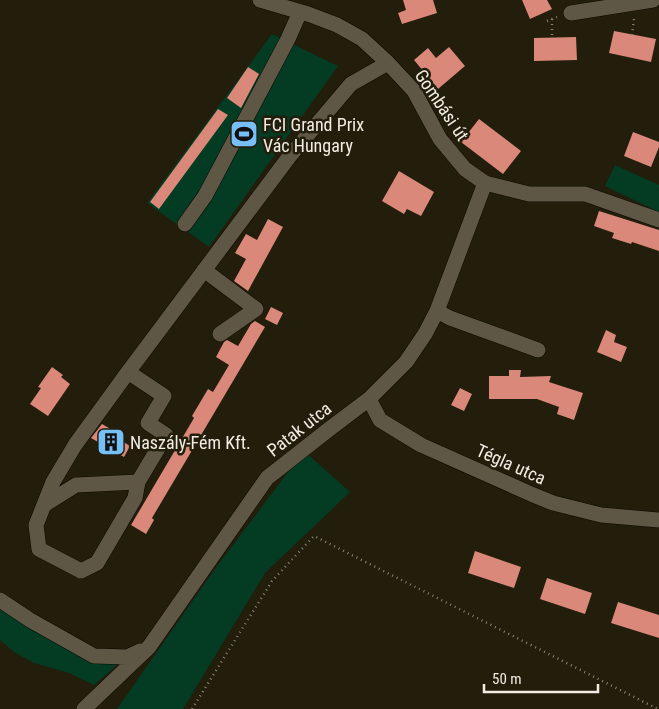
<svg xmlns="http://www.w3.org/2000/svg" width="659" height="709" viewBox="0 0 659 709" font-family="'Roboto Condensed',sans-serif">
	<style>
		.green { fill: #033c23 }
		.building { fill: #d98879 }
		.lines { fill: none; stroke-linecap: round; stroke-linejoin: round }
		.minor-casing { stroke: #0c0700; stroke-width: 16 }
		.path { stroke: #888375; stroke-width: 2.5; stroke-dasharray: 1 4; stroke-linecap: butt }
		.minor { stroke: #5f5745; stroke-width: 15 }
		.labels { text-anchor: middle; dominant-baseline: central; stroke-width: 5; stroke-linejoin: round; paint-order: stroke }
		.street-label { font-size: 18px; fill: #f1ede3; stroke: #231d0c }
		.poi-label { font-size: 18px; fill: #f1ede3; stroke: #231d0c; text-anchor: start }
	</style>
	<rect width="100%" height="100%" fill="#231d0c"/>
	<path class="green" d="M272 34 338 66 209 247 147 203Z
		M615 165 659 185V212L605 186Z
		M304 451 350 492 265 573 183 709H117L217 566Z
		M0 594 92 650H134L94 685 69 673 34 663 14 652 0 640Z"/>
	<path class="building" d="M403 0H433L437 13 402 24 398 13 406 10Z
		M522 0H547L552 9 530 19Z
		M614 31 656 39 651 62 609 53Z
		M576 37 577 60 534 61V38Z
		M449 47 465 66 438 89 414 60 428 48 436 58Z
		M248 67 259 74 241 108 227 98Z
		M218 109 228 115 159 209 150 202Z
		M479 119 521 151 503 174 461 142Z
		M633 132 659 142V147L651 167 624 156Z
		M399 171 434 192 421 216 407 209 404 214 382 201Z
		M599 211 659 230V251L632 242 631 244 612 238 614 233 594 226Z
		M268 219 283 227 248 291 234 281 246 259 235 253 246 234 257 240Z
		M271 307 283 313 277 325 265 319Z
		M255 321 265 327 152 518 154 520 146 534 131 525 194 418 192 416 208 389 213 392 229 365 216 357 224 342 227 340 238 346 251 324Z
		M606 330 616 335 614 342 627 347 621 362 597 352Z
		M52 367 63 375 61 377 70 384 48 416 30 404 41 388 38 387Z
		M509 370H521L520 377 551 376 549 382 583 393 574 420 557 414 559 407 537 399H489V376H509Z
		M460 388 472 394 464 411 451 405Z
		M102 424 119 434 117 438 130 446 124 457 91 438Z
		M475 551 521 567 514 588 468 573Z
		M547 578 592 593 585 614 540 599Z
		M618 602 659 615V638L611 623Z"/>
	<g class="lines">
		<defs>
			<path id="minor" d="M260 0 308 14 337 25 362 39 388 63 414 91 440 139 465 169 485 183 529 194H585L659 220
				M571 13 653 0
				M185 224 205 196 288 39 300 12
				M204 270 256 309 220 334
				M437 311 450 318 538 350
				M128 372 75 445 53 482 36 525 39 549 81 571 97 563 135 498 138 482 166 435 148 423 164 396 128 372 289 157 351 84 388 63
				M369 399 380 420 421 445 531 494 553 503 601 515 659 520
				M44 505 76 485 138 482
				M0 600 30 620 94 656 127 657 140 651
				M84 709 149 647 267 478 328 430 369 399 406 362 425 334 437 311 485 183"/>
		</defs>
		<use href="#minor" class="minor-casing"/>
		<path class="path" d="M552 19V38
			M547 21 557 17
			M632 35 634 19
			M192 709 272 581 314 536 658 709"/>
		<use href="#minor" class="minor"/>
	</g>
	<defs>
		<symbol id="stadium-square" viewBox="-11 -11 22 22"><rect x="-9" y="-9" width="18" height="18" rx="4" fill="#77c0f7" stroke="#231d0c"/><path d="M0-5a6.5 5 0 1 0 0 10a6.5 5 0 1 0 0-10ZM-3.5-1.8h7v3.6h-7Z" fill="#111"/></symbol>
		<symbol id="building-square" viewBox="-11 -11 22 22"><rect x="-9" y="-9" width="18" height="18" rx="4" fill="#77c0f7" stroke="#231d0c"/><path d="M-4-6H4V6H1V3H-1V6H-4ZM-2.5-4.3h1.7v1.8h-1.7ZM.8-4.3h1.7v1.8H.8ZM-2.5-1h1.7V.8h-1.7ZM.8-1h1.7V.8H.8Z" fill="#111"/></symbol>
	</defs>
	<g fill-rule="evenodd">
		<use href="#stadium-square" x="228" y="118" width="32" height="32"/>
		<use href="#building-square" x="95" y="426" width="32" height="32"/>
	</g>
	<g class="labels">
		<g class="street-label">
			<text transform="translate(442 105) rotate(56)">Gombási út</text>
			<text transform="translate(299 429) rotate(-38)">Patak utca</text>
			<text transform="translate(511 464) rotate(24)">Tégla utca</text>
		</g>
		<g class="poi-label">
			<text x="263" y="124">FCI Grand Prix<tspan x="263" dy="21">Vác Hungary</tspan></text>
			<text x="130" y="442">Naszály-Fém Kft.</text>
		</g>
	</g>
	<path d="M484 684v8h114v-8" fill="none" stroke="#f1ede3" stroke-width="2.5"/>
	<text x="492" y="684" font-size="15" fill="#f1ede3" stroke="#231d0c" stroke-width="4" paint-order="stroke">50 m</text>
</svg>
